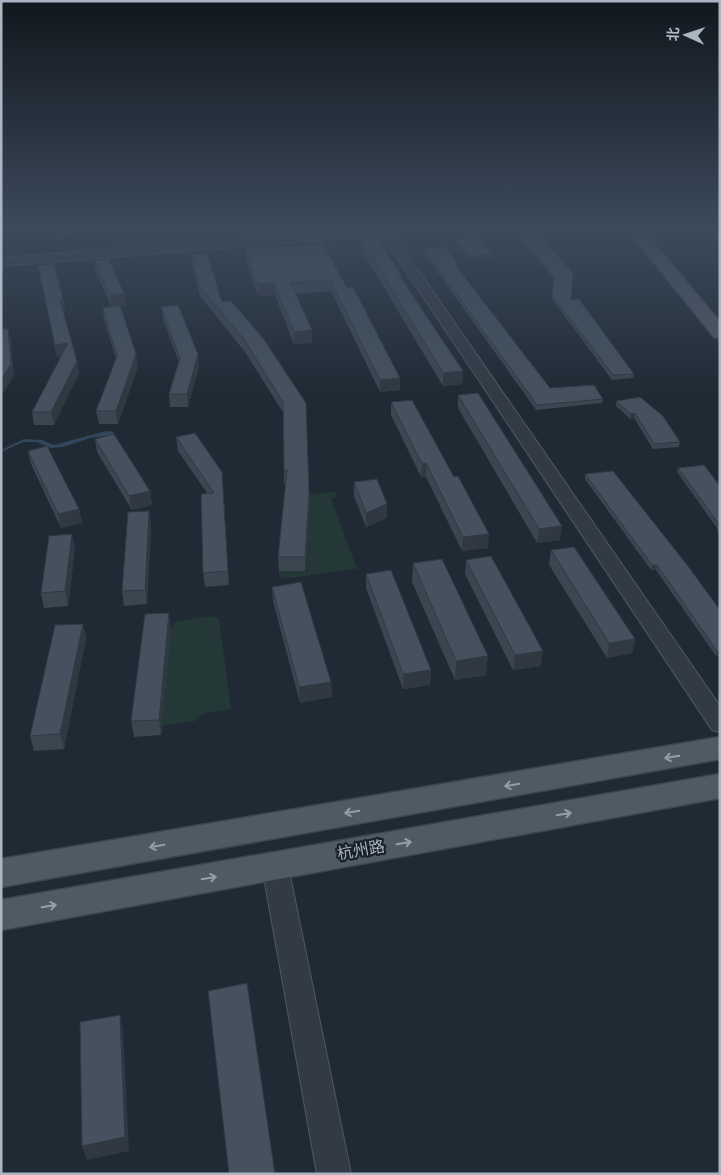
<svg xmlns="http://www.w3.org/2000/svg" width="721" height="1175" viewBox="0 0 721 1175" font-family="Arial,'Noto Sans SC',sans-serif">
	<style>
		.green { fill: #243837 }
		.water { fill: #32475c }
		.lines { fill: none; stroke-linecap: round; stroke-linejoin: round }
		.minor-casing { stroke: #4f5963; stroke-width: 2 }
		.major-casing { stroke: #3e4751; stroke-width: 3 }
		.minor { fill: #323b45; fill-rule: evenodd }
		.major { fill: #505a65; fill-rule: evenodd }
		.wall { fill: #3b4651 }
		.shaded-wall { fill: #303942 }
		.building { fill: #45515e; stroke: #303942 }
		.oneway { stroke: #949fab }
		.labels { text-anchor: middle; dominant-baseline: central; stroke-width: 4.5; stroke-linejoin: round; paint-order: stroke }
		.near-street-label { font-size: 16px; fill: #abb6c2; stroke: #182029 }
	</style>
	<rect width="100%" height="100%" fill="#1f2a34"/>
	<path class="green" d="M335 492 337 497 331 498 356 566 361 568 282 579 279 576V571H305L310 494Z
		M209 616 219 618 231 709 203 714 195 721 162 726 171 628 174 622Z"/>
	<path class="water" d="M106 431 114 432V435L90 438 63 447 51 448 36 442H23L1 452V450L24 439 42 440 54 445Z"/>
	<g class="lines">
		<defs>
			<path id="minor" d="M369 229H421L415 232 393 234 720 706V732L712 730 382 235 1 266V258Z
				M275 855 284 858 288 866 351 1174H317L262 866 266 858Z"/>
			<path id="major" d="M627 229H642L720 322V338L714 337Z
				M720 737V759L1 887V859Z
				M720 774V798L1 930V900Z"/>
		</defs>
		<use href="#minor" class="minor-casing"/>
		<use href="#major" class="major-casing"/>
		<use href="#minor" class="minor"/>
		<use href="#major" class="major"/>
	</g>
	<path class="wall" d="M536 232 571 300 634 374 633 378 612 380 552 299 554 279 519 237V234Z
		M456 239 491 258 470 259 456 243Z
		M362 240 401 274V277L463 371 462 384 443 386 362 251Z
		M323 244 347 288 400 378V390L380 392 331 291 296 294 312 330V343L294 344 275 295 258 296 246 260 245 249Z
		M424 249 458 265V268L550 388 603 399 602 403 536 410 424 253Z
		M191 254 222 302 306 403 310 508 305 571H279L278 557 286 484H284V414L245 352 200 296 192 265Z
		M94 261 124 293 126 305 120 306 138 366 118 424H99L96 411 116 359 104 319 103 308 111 306 96 272Z
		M38 266 63 299 65 311H63L79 373 54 425H34L32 412 61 357H57Z
		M161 307 199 366 188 407H170L169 394 179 362 163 319Z
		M458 395 560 540 537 543 458 408Z
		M616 401 680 442 679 447 653 449 634 418 630 419 616 406Z
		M391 402 488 548 462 551 426 477H421L391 415Z
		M176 437 222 472 229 585 205 587 203 573 207 493 178 451Z
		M95 439 150 491 152 505 132 510 97 452Z
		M28 451 79 509 82 523 61 528 31 464Z
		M678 468 720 486V540L717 528 677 472Z
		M585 474 720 610V656H716L656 570H651L585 479Z
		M354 482 387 504V518L366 527 354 496Z
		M149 511 151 525 147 604 124 606 122 591Z
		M75 548 68 606 44 608 41 593Z
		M551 550 635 639 632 653 607 658 549 565Z
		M466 560 541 666 513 670 465 574Z
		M413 563 486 675 455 680 412 582Z
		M366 574 431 670 430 685 403 689 366 588Z
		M272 587 331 682 332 697 300 703 273 601Z
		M83 624 86 638 64 749 34 751 30 736Z
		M171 628 161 735 134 737 131 721Z"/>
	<path class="shaded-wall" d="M95 229 96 235 56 238 55 235Z
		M491 254V258L470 259V256Z
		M274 283 275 295 258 296 257 284Z
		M124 293 126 305 111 307 110 295Z
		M63 299 65 311H62L60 300Z
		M8 329 11 341 14 376 1 397V380Z
		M312 330V343L294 344V332Z
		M68 343 70 355 57 357 55 345Z
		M136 354 138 366 118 424 116 411Z
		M198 354 199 366 188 407 187 394Z
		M77 361 79 373 54 425 51 412Z
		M463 371 462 384 443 386V373Z
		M400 378V390L380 392V380Z
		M635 413 634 418 630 419 631 414Z
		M426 463V477H421L422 464Z
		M222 472 223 485 229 585 228 571Z
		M150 491 152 505 132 510 129 496Z
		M309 494 310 508 305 571V557Z
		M387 504V518L366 527V513Z
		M79 509 82 523 61 528 58 514Z
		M149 511 151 525 147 604 145 590Z
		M562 526 560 540 537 543 539 529Z
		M72 534 75 548 68 606 65 591Z
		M489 534 488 548 462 551 463 537Z
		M652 565H657L656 570H651Z
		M169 613 171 628 161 735 159 720Z
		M83 624 86 638 64 749 60 734Z
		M635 639 632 653 607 658 609 643Z
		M543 651 541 666 513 670 515 655Z
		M717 651H720V656H716Z
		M488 656 486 675 455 680 456 661Z
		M431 670 430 685 403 689V674Z
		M331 682 332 697 300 703 299 687Z
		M120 1015 123 1030 129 1151 87 1160 82 1146Z"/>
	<path class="building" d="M55 229H95V231L55 235Z
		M536 232 573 273 571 300 579 299 634 374 613 375 552 295 554 276 519 234Z
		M476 237 491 254 470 256 456 239Z
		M378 239 401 274H398L463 371 443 373 362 240Z
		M323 244 347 288 353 287 400 378 380 380 330 280 291 283 312 330 294 332 274 283 257 284 245 249Z
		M446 248 458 265 456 266 550 388 594 385 603 399 537 405 424 249Z
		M207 253 222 302 231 301 263 338 306 403 309 494 305 557H278L287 470H284L283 402 244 339 199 285 191 254Z
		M108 259 124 293 110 295 94 261Z
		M54 264 63 299 60 300 77 361 51 412H32L68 343 55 345 38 266Z
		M120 305 136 354 116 411H96L117 356 103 308Z
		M178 305 198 354 187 394H169L180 358 161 307Z
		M1 329H8L11 364 1 380Z
		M478 393 562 526 539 529 458 395Z
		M640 397 663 416 680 442 654 444 635 413 631 414 616 401Z
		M412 400 454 477 458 476 489 534 463 537 426 463 422 464 391 402Z
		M195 433 222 472 228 571 203 573 201 494 214 493 176 437Z
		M114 434 150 491 129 496 95 439Z
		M47 446 79 509 58 514 28 451Z
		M704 465 720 486V530L718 523 678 468Z
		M613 471 688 566 720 610V651H717L657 565H652L585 474Z
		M377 479 387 504 366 513 354 482Z
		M149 511 145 590 122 591 128 512Z
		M72 534 65 591 41 593 49 536Z
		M574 547 635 639 609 643 551 550Z
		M491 556 543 651 515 655 466 560Z
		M442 559 488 656 456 661 413 563Z
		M391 570 431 670 403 674 366 574Z
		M301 582 331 682 299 687 272 587Z
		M169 613 159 720 131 721 145 614Z
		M83 624 60 734 30 736 55 625Z
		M247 983 275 1174H229L208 991Z
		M120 1015 125 1137 82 1146 80 1022Z"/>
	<defs><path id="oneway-shaft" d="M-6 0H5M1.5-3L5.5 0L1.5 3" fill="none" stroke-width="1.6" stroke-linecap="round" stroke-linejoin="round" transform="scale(1.25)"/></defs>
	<g class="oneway">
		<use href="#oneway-shaft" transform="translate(672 757) rotate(170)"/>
		<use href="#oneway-shaft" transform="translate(512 785) rotate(170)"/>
		<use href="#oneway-shaft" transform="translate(352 812) rotate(170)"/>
		<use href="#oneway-shaft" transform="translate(564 814) rotate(-10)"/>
		<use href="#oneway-shaft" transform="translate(404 843) rotate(-10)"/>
		<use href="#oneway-shaft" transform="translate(157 846) rotate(170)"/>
		<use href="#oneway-shaft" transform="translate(209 878) rotate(-10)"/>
		<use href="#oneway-shaft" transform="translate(49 906) rotate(-10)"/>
	</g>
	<linearGradient id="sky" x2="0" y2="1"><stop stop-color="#11171d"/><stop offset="0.58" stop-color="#3c4a5c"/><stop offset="1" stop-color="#3c4a5c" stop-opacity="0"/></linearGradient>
	<rect width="721" height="394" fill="url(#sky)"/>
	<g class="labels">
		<g class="near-street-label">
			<text transform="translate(361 850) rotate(-10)">杭州路</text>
		</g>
	</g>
	<rect width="721" height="1175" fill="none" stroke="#abb6c2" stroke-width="5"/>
	<g transform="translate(686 35) rotate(273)" stroke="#182029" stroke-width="4" paint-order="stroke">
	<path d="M0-4L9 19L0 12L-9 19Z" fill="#abb6c2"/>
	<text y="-8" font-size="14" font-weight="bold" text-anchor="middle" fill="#abb6c2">北</text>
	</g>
</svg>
